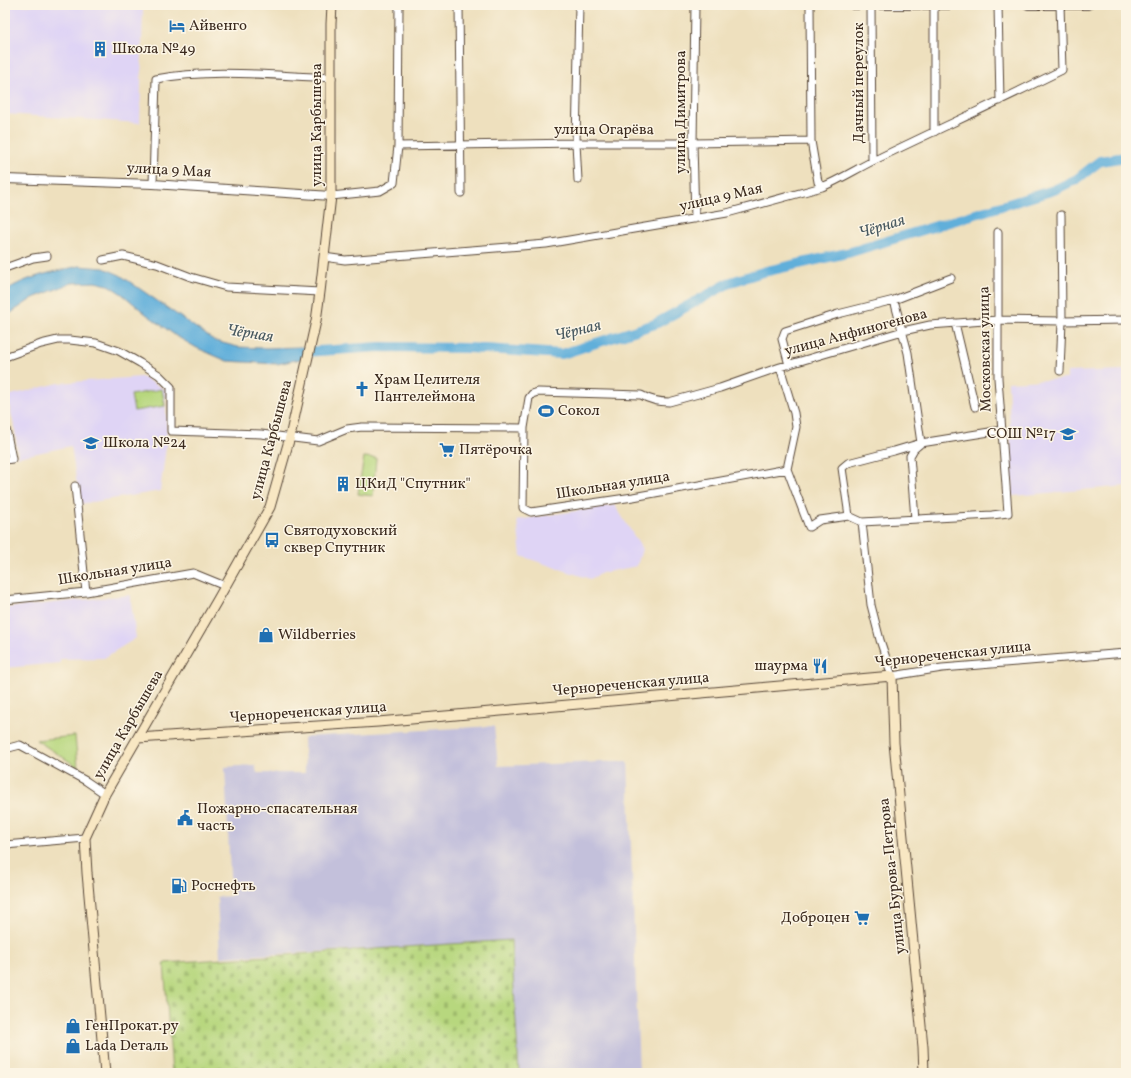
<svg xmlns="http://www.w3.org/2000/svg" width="1131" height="1078" viewBox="0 0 1131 1078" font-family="Vollkorn,serif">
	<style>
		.built { fill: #dfd4f5 }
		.industrial { fill: #c3c0db }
		.cemetery { fill: url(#cemetery-stones); stroke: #79804e }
		.park { fill: #b7d77e; stroke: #79804e }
		.water { fill: #60afda; stroke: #4e6c7c }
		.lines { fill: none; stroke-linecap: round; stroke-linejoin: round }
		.river { stroke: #60afda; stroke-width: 10 }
		.minor-casing { stroke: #564536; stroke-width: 9 }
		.tertiary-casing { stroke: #564536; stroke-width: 10 }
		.secondary-casing { stroke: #564536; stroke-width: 11 }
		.minor { stroke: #fff; stroke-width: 7 }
		.tertiary { stroke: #fff; stroke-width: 8 }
		.secondary { stroke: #f8e7c3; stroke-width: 9 }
		.labels { text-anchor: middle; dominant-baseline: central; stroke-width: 3; stroke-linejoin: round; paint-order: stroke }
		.poi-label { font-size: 15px; fill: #3b2a1e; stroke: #fcf5e5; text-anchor: start }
		.street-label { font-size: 15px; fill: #3b2a1e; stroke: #fcf5e5 }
		.water-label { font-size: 16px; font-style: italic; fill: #485960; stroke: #fcf5e5 }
	</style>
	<defs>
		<pattern id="cemetery-stones" width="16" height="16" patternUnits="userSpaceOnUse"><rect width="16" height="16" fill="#b7d77e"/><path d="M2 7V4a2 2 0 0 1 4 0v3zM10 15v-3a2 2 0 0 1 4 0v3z" fill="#9eb96c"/></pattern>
	</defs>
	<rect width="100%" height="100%" fill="#fcf5e5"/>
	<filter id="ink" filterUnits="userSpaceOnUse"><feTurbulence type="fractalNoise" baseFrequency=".025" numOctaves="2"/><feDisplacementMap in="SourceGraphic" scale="8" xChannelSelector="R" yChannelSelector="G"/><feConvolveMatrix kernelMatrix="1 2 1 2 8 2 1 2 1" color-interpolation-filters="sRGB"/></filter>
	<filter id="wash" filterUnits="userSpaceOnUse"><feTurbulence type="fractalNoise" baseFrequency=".012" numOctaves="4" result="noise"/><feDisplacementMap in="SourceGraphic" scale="16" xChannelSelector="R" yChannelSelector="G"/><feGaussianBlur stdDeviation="0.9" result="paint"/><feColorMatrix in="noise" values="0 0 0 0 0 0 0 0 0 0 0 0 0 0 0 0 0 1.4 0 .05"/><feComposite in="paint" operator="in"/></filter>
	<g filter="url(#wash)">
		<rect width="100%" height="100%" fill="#eee0be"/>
		<path class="built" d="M5 5 143 6 140 123 5 114Z
			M1126 370V486L1013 496 1008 382 1067 379V372Z
			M141 377 165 389 167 440 160 491 80 504 71 446 18 457 15 430 7 396 59 383Z
			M615 505 642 549 637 566 602 573 590 579 521 556 517 520Z
			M130 595 136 638 104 658 60 659V663L5 668V608Z"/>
		<path class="industrial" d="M494 726 498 766 628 761 639 1073H519L511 941 220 957 217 897 231 896 225 767 255 765 257 773H305L304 737Z"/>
		<path class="cemetery" d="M511 940 519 1073H172L164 963Z"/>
		<path class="park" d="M162 389 165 406 134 411 131 395Z
			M364 457 376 458 373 496 358 494Z
			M75 736 78 767 36 740Z"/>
		<path class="water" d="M79 266 104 268 120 275 215 341 238 347 262 348 302 347 301 359 277 364 227 361 197 348 176 336 146 314 122 294 108 285 95 282 72 283 33 298 5 317V291C27 276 54 272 79 266Z"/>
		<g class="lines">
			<path class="river" d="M288 353 380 347 469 348 562 354 655 324 731 282 763 272 851 252 1054 190 1077 179 1100 161 1126 157"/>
		</g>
	</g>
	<g filter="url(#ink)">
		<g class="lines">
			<defs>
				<path id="minor" d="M459 5 461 193
					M695 5 693 143 695 219
					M810 5 811 141 818 182 822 187
					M871 5 872 161
					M934 5V132
					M998 5 1000 101
					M398 146 576 143H693L811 141
					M578 180 576 143 579 5
					M153 184 156 79C214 68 273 76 332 78
					M331 196 380 191 394 183 398 146 399 5
					M998 232V378L1008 513 992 515 862 522 871 605 880 640 892 676 942 668 1126 653
					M324 257 345 260 546 244 727 213 822 187C842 179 861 166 881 157 941 128 1002 100 1062 70L1060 5
					M103 260 123 256 157 264 191 277 226 287 320 292
					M5 268 33 258 47 256
					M894 300 908 353 921 443 914 449 910 456 915 519
					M955 323 975 407
					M5 357 41 344 58 340H70L96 343 119 351 140 363 159 375 171 387V431L261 434 318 441 347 429 362 427 524 428 529 398 532 394 538 392 641 395C650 400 659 402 669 402L720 388 780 367 903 331 930 325 998 320 1062 321 1126 320
					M789 365 782 339 785 331 838 314 894 300 951 278
					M780 367 794 413 796 427 787 469 809 527 820 520 849 516 862 522
					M1060 371 1062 321 1061 215
					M5 424 12 459 5 460
					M524 428 523 508 531 512 633 497 787 469
					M75 486 86 592
					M849 516 842 468 848 463 894 451 921 443 1002 430
					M5 600 86 592 193 573 225 586
					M5 749 20 745 86 781 105 794
					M5 845 85 838"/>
				<path id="tertiary" d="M853 5H971
					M1028 5H1088
					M5 179 153 184 331 196"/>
				<path id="secondary" d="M138 738 378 722 892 676 894 743 923 1047 924 1073
					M105 1073 87 873 85 838 105 794 218 599 270 507 290 437 316 321 320 292 331 196V24L332 5"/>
			</defs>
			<use href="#minor" class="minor-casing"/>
			<use href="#tertiary" class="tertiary-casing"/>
			<use href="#secondary" class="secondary-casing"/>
			<use href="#minor" class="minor"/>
			<use href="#tertiary" class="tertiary"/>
			<use href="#secondary" class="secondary"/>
		</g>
	</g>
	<defs>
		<symbol id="hotel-bare" viewBox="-9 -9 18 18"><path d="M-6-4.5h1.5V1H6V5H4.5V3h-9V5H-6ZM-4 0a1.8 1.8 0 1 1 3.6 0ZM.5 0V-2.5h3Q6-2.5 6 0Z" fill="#1f6fb2" stroke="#fcf5e5" stroke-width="2.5" paint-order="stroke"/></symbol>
		<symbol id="building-bare" viewBox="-9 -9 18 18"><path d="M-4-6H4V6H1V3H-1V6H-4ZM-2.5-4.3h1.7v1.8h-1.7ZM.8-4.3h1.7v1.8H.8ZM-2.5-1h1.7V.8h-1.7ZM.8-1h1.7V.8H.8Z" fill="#1f6fb2" stroke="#fcf5e5" stroke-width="2.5" paint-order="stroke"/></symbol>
		<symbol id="church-bare" viewBox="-9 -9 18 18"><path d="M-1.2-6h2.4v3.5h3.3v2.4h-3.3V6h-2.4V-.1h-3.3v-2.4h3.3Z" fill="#1f6fb2" stroke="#fcf5e5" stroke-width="2.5" paint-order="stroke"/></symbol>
		<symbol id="stadium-bare" viewBox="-9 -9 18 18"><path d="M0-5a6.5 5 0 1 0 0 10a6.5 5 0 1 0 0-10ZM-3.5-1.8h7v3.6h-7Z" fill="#1f6fb2" stroke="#fcf5e5" stroke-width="2.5" paint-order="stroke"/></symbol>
		<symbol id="school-bare" viewBox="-9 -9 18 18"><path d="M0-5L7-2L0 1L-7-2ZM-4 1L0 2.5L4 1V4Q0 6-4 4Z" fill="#1f6fb2" stroke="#fcf5e5" stroke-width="2.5" paint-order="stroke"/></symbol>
		<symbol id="supermarket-bare" viewBox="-9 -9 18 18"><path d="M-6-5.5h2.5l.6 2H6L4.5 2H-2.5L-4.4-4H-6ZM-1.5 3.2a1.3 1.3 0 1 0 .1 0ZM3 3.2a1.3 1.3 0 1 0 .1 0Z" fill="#1f6fb2" stroke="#fcf5e5" stroke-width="2.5" paint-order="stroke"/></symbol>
		<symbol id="bus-bare" viewBox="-9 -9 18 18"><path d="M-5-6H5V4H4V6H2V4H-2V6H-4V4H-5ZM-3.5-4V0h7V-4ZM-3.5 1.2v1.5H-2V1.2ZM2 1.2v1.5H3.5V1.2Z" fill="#1f6fb2" stroke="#fcf5e5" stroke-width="2.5" paint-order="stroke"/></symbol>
		<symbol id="shop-bare" viewBox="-9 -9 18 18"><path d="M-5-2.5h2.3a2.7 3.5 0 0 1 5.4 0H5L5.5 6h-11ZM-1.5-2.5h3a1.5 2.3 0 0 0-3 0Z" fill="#1f6fb2" stroke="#fcf5e5" stroke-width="2.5" paint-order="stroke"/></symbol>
		<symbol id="restaurant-bare" viewBox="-9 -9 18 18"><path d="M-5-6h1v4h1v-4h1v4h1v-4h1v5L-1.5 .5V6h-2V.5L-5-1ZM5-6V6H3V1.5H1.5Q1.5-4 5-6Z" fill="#1f6fb2" stroke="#fcf5e5" stroke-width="2.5" paint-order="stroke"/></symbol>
		<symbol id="civic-bare" viewBox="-9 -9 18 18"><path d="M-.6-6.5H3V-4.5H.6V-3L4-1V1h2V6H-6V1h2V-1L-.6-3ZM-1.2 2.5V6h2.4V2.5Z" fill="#1f6fb2" stroke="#fcf5e5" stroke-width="2.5" paint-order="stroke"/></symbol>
		<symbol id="fuel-bare" viewBox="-9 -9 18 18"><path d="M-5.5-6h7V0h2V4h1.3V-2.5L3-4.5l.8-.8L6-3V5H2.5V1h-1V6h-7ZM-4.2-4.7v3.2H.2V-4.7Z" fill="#1f6fb2" stroke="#fcf5e5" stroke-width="2.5" paint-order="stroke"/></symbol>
	</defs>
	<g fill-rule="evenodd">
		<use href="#hotel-bare" x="166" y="15" width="22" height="22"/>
		<use href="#building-bare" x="89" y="38" width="22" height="22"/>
		<use href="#church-bare" x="351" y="378" width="22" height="22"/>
		<use href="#stadium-bare" x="535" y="400" width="22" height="22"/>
		<use href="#school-bare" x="1057" y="423" width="22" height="22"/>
		<use href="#school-bare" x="80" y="432" width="22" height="22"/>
		<use href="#supermarket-bare" x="436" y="439" width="22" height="22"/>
		<use href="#building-bare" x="332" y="473" width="22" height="22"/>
		<use href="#bus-bare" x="261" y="529" width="22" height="22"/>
		<use href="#shop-bare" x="255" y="624" width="22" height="22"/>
		<use href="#restaurant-bare" x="809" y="655" width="22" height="22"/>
		<use href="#civic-bare" x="174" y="807" width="22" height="22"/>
		<use href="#fuel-bare" x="168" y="875" width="22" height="22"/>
		<use href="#supermarket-bare" x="851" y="907" width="22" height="22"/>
		<use href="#shop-bare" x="62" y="1015" width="22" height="22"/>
		<use href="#shop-bare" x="62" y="1035" width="22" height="22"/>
	</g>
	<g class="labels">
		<g class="poi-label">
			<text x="189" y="26">Айвенго</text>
			<text x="112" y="49">Школа №49</text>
			<text x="374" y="380">Храм Целителя<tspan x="374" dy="17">Пантелеймона</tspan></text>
			<text x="558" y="411">Сокол</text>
			<text x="1056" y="434" text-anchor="end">СОШ №17</text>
			<text x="103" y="443">Школа №24</text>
			<text x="459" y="450">Пятёрочка</text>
			<text x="355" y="484">ЦКиД "Спутник"</text>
			<text x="284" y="531">Святодуховский<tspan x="284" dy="17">сквер Спутник</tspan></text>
			<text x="278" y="635">Wildberries</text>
			<text x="808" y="666" text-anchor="end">шаурма</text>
			<text x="197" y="809">Пожарно-спасательная<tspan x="197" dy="17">часть</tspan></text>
			<text x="191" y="886">Роснефть</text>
			<text x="850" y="918" text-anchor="end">Доброцен</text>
			<text x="85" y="1026">ГенПрокат.ру</text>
			<text x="85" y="1046">Lada Dеталь</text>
		</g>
		<g class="street-label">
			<text transform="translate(859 83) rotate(-90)">Дачный переулок</text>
			<text transform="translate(681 112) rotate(-90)">улица Димитрова</text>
			<text transform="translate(317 125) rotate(-90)">улица Карбышева</text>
			<text x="604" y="130">улица Огарёва</text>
			<text transform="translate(169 171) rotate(3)">улица 9 Мая</text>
			<text transform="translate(721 198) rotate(-13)">улица 9 Мая</text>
			<text transform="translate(856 333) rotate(-15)">улица Анфиногенова</text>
			<text transform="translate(986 349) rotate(-91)">Московская улица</text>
			<text transform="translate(272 440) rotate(-75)">улица Карбышева</text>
			<text transform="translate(613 486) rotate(-9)">Школьная улица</text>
			<text transform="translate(115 572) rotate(-9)">Школьная улица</text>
			<text transform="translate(953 655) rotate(-6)">Чернореченская улица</text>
			<text transform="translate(631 685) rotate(-5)">Чернореченская улица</text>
			<text transform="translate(308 713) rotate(-4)">Чернореченская улица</text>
			<text transform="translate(129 725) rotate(-60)">улица Карбышева</text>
			<text transform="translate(893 876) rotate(-96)">улица Бурова-Петрова</text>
		</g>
		<g class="water-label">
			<text transform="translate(882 227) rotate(-17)">Чёрная</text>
			<text transform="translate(578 331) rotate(-14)">Чёрная</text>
			<text transform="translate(250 334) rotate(9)">Чёрная</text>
		</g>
	</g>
	<rect width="1131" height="1078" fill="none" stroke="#fcf5e5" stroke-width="20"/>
</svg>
